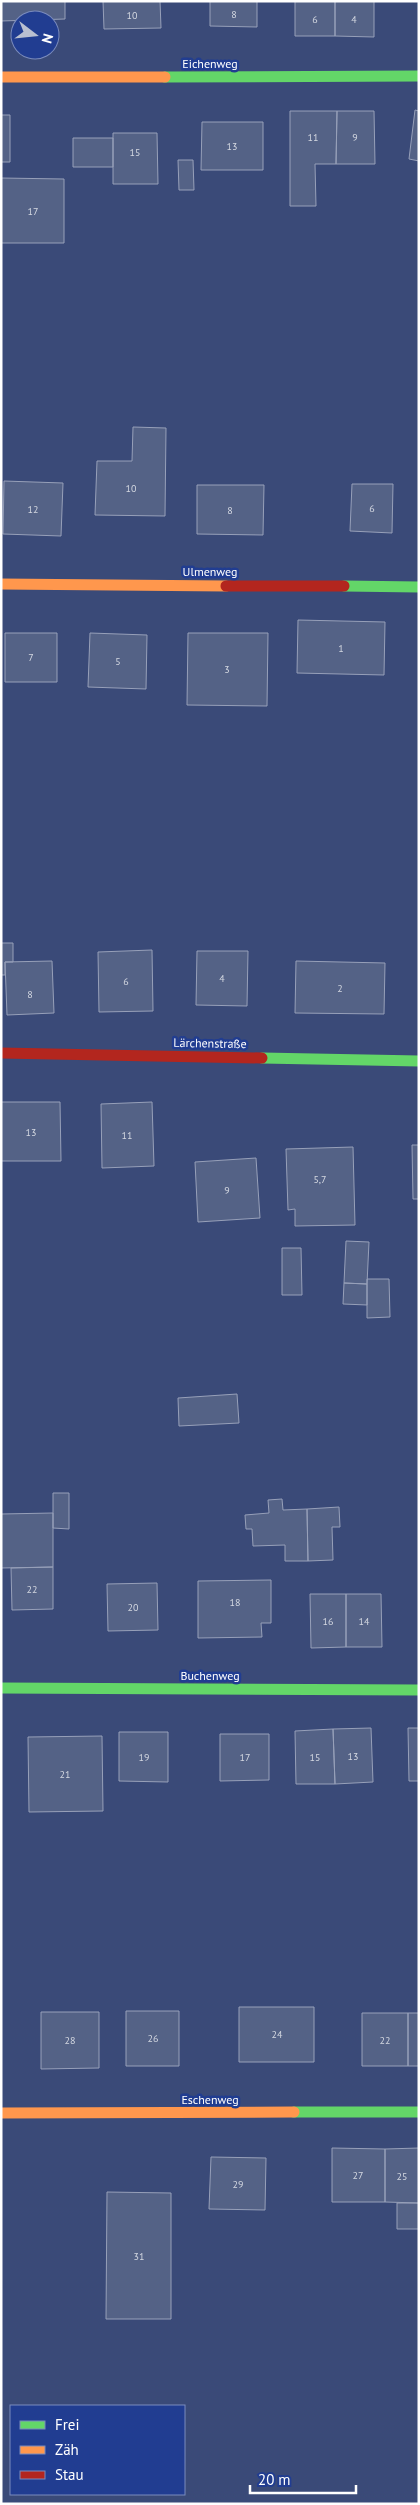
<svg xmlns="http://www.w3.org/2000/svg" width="420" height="2505" viewBox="0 0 420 2505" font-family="'PT Sans',sans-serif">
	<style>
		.building { fill: #546286; stroke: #97a0b9 }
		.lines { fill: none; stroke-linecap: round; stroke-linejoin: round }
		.fast { stroke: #63d668; stroke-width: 11 }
		.slow { stroke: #ff974d; stroke-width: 11 }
		.jam { stroke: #b3261e; stroke-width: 11 }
		.labels { text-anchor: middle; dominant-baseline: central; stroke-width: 5; stroke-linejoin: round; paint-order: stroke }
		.number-label { font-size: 10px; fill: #d4d8e1 }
		.street-label { font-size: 12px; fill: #fff; stroke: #213d91 }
	</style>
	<rect width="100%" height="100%" fill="#3a4a78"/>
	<path class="building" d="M1 1H65V19L1 21Z
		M103 1H160L161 28 104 29Z
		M210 1H257V27L210 26Z
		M295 1H335V36H295Z
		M335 1H374V37L335 36Z
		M415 110 419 111V161L409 159Z
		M290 111H337L336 164H315L316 206H290Z
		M337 111H374L375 164H336Z
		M1 115H10V162H1Z
		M202 122H263V170H201Z
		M113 133H157L158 184H113Z
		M73 138H113V167H73Z
		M178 160H193L194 190H179Z
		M1 178 64 179V243H1Z
		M133 427 166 428 165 516 95 515 97 461H132Z
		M4 481 63 483 61 536 3 534Z
		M352 484H393L392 533 350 531Z
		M197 485H264L263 535 197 534Z
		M298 620 385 622 384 675 297 673Z
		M5 633H57V682H5Z
		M90 633 147 635 146 689 88 687Z
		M188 633H268L267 706 187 705Z
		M1 943H13V962H5V975H1Z
		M152 950 153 1011 99 1012 98 952Z
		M197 951H248L247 1006 196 1005Z
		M52 961 54 1013 7 1015 5 962Z
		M296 961 385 963 384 1014 295 1013Z
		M1 1102H60L61 1161H1Z
		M152 1102 154 1166 102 1168 101 1104Z
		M412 1145H419V1199H413Z
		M353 1147 355 1225 295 1226V1209L288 1210 286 1149Z
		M256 1158 260 1218 198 1222 195 1162Z
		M346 1241 369 1242 367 1284 344 1283Z
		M282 1248H301L302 1295H282Z
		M367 1279H389L390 1317 367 1318Z
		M344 1283 367 1284V1305L343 1304Z
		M237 1394 239 1423 179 1426 178 1398Z
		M53 1493H69V1529L53 1528Z
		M282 1499 283 1510 307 1509 308 1561H285V1545L253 1546 252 1529H246L245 1515 269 1513 268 1500Z
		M339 1507 340 1527H332L333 1560 308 1561 307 1509Z
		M53 1513V1567L1 1568V1514Z
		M53 1567V1609L12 1610 11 1568Z
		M271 1580V1623H261L262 1637 198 1638V1581Z
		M157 1583 158 1630 108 1631 107 1584Z
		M310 1594H346V1647L311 1648Z
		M346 1594H381L382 1647H346Z
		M371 1728 373 1782 335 1784 333 1729Z
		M408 1728H419V1781H409Z
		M333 1729 335 1784H296L295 1731Z
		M119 1732H168V1782L119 1781Z
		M220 1734H269V1780L220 1781Z
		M102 1736 103 1811 29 1812 28 1737Z
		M239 2007H314V2062H239Z
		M126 2011H179V2066H126Z
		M41 2012H99V2068L41 2069Z
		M362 2013H408V2066H362Z
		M408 2013H419V2066H408Z
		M332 2148 385 2149V2202H332Z
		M419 2148V2203L385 2202V2149Z
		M211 2157 266 2158 265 2210 209 2209Z
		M107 2192 171 2193V2319H106Z
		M397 2203H419V2229H397Z"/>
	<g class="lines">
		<path class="fast" d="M165 77 419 76
			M344 586 419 587
			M262 1058 419 1061
			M1 1688 419 1690
			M294 2112H419"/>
		<path class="slow" d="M1 77H165
			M1 584 226 586
			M1 2113 294 2112"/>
		<path class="jam" d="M226 586H344
			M1 1053 262 1058"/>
	</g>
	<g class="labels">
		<g class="number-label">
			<text x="234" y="14">8</text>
			<text x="132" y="15">10</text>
			<text x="315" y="19">6</text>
			<text x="354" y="19">4</text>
			<text x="313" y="137">11</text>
			<text x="355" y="137">9</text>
			<text x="232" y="146">13</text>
			<text x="135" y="152">15</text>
			<text x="33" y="211">17</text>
			<text x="131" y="488">10</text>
			<text x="372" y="508">6</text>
			<text x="33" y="509">12</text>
			<text x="230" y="510">8</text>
			<text x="341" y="648">1</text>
			<text x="31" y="657">7</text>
			<text x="118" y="661">5</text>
			<text x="227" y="669">3</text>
			<text x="222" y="978">4</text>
			<text x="126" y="981">6</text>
			<text x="340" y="988">2</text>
			<text x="30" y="994">8</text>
			<text x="31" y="1132">13</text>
			<text x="127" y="1135">11</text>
			<text x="320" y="1179">5,7</text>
			<text x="227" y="1190">9</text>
			<text x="32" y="1589">22</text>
			<text x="235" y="1602">18</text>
			<text x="133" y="1607">20</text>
			<text x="328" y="1621">16</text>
			<text x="364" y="1621">14</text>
			<text x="353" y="1756">13</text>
			<text x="144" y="1757">19</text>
			<text x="245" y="1757">17</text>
			<text x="315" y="1757">15</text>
			<text x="65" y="1774">21</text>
			<text x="277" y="2034">24</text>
			<text x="153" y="2038">26</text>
			<text x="70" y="2040">28</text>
			<text x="385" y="2040">22</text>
			<text x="358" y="2175">27</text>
			<text x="402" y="2176">25</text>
			<text x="238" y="2184">29</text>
			<text x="139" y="2256">31</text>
		</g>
		<g class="street-label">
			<text x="210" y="63">Eichenweg</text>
			<text x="210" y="571">Ulmenweg</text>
			<text transform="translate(210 1043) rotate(1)">Lärchenstraße</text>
			<text x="210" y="1675">Buchenweg</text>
			<text x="210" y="2099">Eschenweg</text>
		</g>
	</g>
	<rect width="420" height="2505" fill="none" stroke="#ffffff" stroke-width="5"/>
	<rect x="10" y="2405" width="175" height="90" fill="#213d91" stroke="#7a8bbd"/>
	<rect x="20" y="2421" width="25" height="8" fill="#63d668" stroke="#7a8bbd"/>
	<text x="55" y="2430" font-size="15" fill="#ffffff">Frei</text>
	<rect x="20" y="2446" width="25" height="8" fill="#ff974d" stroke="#7a8bbd"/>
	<text x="55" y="2455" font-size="15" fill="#ffffff">Zäh</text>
	<rect x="20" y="2471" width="25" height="8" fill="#b3261e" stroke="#7a8bbd"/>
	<text x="55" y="2480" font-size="15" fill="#ffffff">Stau</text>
	<g transform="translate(35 35) rotate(106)"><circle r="24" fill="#213d91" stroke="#7a8bbd"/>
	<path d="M0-4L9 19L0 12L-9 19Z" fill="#bac0d0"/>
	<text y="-8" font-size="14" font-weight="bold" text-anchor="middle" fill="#ffffff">N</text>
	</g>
	<path d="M250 2485v8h106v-8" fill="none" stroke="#ffffff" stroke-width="2.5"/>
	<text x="258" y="2485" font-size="15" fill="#ffffff" stroke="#213d91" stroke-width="4" paint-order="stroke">20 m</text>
</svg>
